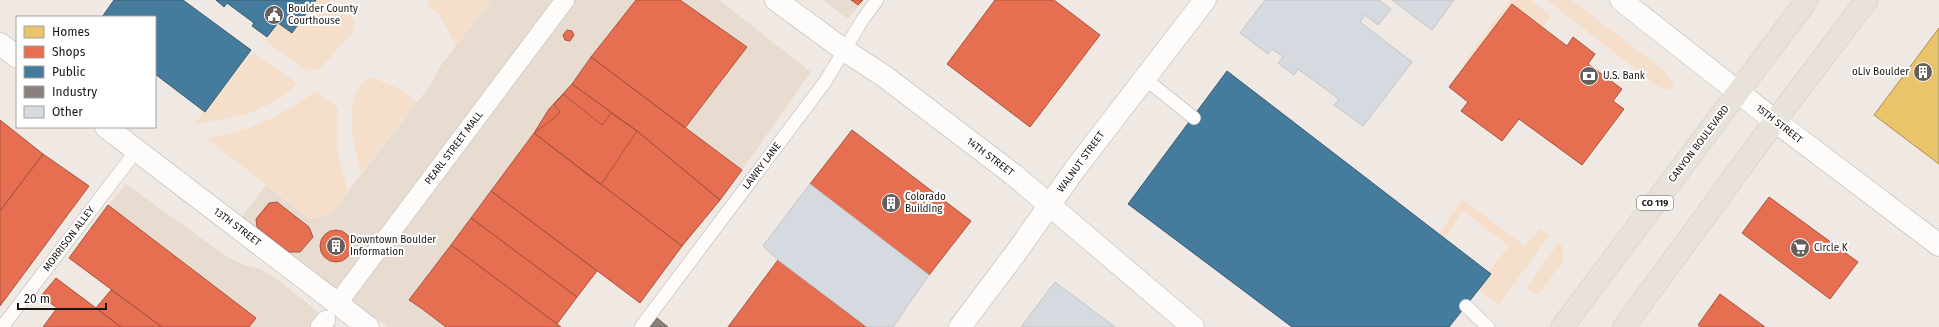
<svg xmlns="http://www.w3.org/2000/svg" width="1939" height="327" viewBox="0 0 1939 327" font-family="'Fira Sans',sans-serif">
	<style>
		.built { fill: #e8dcd0 }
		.green { fill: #f6dfca }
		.homes { fill: #e9c46a; stroke: #ab9050 }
		.shops { fill: #e76f51; stroke: #aa543e }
		.public { fill: #457b9d; stroke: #385d73 }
		.industry { fill: #8a817c; stroke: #68615c }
		.building { fill: #d5dae1; stroke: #c5c4c3 }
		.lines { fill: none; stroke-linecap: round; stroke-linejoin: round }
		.service-casing { stroke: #b8b3af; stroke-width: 14 }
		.pedestrian-casing { stroke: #b8b3af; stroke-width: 20 }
		.minor-casing { stroke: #b8b3af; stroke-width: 23 }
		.tertiary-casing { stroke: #b8b3af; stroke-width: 23 }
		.primary-casing { stroke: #ccc8c5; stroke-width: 23 }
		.service { stroke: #fdfcfb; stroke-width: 13 }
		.pedestrian { stroke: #fdfcfb; stroke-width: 19 }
		.minor { stroke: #fdfcfb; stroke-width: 22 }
		.tertiary { stroke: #fdfcfb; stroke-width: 22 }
		.primary { stroke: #e9e2db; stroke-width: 22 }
		.labels { text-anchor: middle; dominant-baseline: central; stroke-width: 4; stroke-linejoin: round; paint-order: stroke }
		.shield { fill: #fff; stroke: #5f5c59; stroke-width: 1 }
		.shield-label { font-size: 9px; font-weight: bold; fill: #1a1612 }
		.poi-label { font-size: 10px; fill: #1a1612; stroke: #fff; text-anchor: start }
		.street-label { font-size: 10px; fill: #1a1612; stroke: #fff }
	</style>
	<rect width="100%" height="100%" fill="#f0e9e3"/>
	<path class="built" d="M491 0H719L811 72 742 170 640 303 597 271 557 324 561 327H388L343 296 241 218 266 185 310 219 331 213 432 83 439 68Z
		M823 0H863L848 19Z
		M126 184 226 256 244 265 260 269 277 279 337 327H43L57 308 41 296 56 278 96 308 111 290 69 258 108 205Z"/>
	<path class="green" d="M316 0H329L353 19 355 25 352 33 321 68 308 72 266 41 278 23 292 33Z
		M429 0H491L456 46 440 16 427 4Z
		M1510 0H1531L1551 16 1543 27 1512 5 1466 66 1463 64Z
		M1547 0H1572L1661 68 1675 85 1668 91 1657 86Z
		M253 52 298 84 274 102 247 114 193 125Z
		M370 77 396 87 417 102 361 173C355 149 343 107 361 85 363 82 367 79 370 77Z
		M315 91 338 108 337 151 348 192 331 213 310 219 207 139C249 130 280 118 315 91Z
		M1462 199 1525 246 1539 229 1549 235 1499 305 1477 290 1488 272 1509 246 1463 211 1445 239 1439 234Z
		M1559 242 1563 248 1564 260 1538 295 1527 288Z"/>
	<path class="homes" d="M1939 28V164L1874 115Z"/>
	<path class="shops" d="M636 0H680L747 47 685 128 591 57Z
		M851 0H863L858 5Z
		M995 0H1054L1100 35 1030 127 947 64Z
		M1512 4 1567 46 1573 37 1595 54 1588 64 1622 89 1613 101 1624 109 1582 165 1519 119 1502 141 1461 111 1468 102 1449 87Z
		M567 30 572 31 574 35 570 41 565 40 563 35Z
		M591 57 742 170 720 200 637 131 572 84Z
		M572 84 637 131 720 200 682 246 534 133 549 109Z
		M563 94 602 125 611 113 637 131 601 185 534 133 558 115 560 111 554 105Z
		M0 120 43 154 0 211Z
		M852 130 971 221 929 275 810 184Z
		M534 133 682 246 640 303 491 191Z
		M43 154 89 186 0 306V211Z
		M491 191 597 271 577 297 471 218Z
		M1769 197 1858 262 1830 299 1742 233Z
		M277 202 309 227 313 237 300 252H289L257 227 256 219 269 203Z
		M108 205 256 318 249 327H162L69 258Z
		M471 218 577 297 557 324 451 245Z
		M320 246a16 16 0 1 1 32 0a16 16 0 1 1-32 0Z
		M451 245 557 324 561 327H446L421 308 409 300Z
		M778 260 866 327H728Z
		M56 278 96 308 121 327H43L57 308 41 296Z
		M111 290 162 327H121L96 308Z
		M1720 294 1765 327H1701L1698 325Z"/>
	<path class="public" d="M114 0H183L251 50 205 112 155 74V17H102Z
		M216 0H316L292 33 278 23 267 37 252 26 254 23 227 3 224 7Z
		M1227 71 1491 274 1449 327H1292L1128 204Z"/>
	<path class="industry" d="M657 318 668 327H650Z"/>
	<path class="building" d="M1265 0H1379L1391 9 1378 25 1365 15 1360 22 1412 62 1363 126 1334 105 1339 99 1298 69 1294 75 1278 63 1283 57 1272 49 1268 54 1240 33Z
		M1392 0H1454L1432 30Z
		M810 184 929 275 893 327H867L778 260 763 246Z
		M1055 282 1115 327H1021Z"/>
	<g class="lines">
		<defs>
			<path id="service" d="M1144 78 1194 118
				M1466 306 1488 327
				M2 327 136 151
				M641 327 825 82 863 19 877 0"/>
			<path id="pedestrian" d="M343 296 565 0
				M320 327 326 320"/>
			<path id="minor" d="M776 0 844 50 884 76 1014 175 1193 327
				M0 44 17 57
				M106 127 368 327"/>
			<path id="tertiary" d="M1621 0 1775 121 1939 245
				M960 327 1015 254 1075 169 1205 0"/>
			<path id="primary" d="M1562 327 1807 0
				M1624 327 1775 121 1867 0"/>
		</defs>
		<use href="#service" class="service-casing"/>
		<use href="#pedestrian" class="pedestrian-casing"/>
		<use href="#minor" class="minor-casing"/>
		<use href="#tertiary" class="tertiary-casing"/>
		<use href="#primary" class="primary-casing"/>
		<use href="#service" class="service"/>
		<use href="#pedestrian" class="pedestrian"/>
		<use href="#minor" class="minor"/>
		<use href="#tertiary" class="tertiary"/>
		<use href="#primary" class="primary"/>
	</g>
	<defs>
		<symbol id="civic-disc" viewBox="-11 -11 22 22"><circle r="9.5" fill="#65605b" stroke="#fff"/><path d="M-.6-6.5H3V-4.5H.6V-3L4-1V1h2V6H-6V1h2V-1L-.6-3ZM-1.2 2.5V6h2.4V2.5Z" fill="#fff"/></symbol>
		<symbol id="building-disc" viewBox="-11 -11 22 22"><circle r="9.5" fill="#65605b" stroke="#fff"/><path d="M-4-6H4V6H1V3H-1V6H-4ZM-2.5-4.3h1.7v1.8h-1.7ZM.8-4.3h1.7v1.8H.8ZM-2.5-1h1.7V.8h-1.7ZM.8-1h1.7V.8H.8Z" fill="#fff"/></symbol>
		<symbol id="bank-disc" viewBox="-11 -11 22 22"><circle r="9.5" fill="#65605b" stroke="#fff"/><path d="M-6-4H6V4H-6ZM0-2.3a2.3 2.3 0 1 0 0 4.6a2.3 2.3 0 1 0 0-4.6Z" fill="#fff"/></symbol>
		<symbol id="supermarket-disc" viewBox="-11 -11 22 22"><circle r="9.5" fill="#65605b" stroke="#fff"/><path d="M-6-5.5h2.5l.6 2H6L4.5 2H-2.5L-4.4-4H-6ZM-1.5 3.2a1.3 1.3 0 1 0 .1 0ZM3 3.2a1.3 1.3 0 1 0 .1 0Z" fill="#fff"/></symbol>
	</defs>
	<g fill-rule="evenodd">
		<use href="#civic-disc" x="263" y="4" width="22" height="22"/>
		<use href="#building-disc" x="1912" y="61" width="22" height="22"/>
		<use href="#bank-disc" x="1578" y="65" width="22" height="22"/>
		<use href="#building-disc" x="880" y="192" width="22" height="22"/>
		<use href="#building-disc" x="325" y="235" width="22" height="22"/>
		<use href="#supermarket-disc" x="1789" y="237" width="22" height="22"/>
	</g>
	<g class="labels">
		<rect class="shield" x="1637" y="196" width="36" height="14" rx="3"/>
		<g class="shield-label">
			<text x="1655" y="203">CO 119</text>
		</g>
		<g class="poi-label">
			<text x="288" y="9">Boulder County<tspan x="288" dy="12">Courthouse</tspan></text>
			<text x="1909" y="72" text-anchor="end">oLiv Boulder</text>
			<text x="1603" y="76">U.S. Bank</text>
			<text x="905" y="197">Colorado<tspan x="905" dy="12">Building</tspan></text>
			<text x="350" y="240">Downtown Boulder<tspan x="350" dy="12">Information</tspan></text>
			<text x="1814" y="248">Circle K</text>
		</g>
		<g class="street-label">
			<text transform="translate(1779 124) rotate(38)">15TH STREET</text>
			<text transform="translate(1699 144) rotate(-53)">CANYON BOULEVARD</text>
			<text transform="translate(454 148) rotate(-53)">PEARL STREET MALL</text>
			<text transform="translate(990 157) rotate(37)">14TH STREET</text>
			<text transform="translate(1081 162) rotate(-54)">WALNUT STREET</text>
			<text transform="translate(762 166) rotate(-53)">LAWRY LANE</text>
			<text transform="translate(237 227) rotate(37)">13TH STREET</text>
			<text transform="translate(69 239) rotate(-53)">MORRISON ALLEY</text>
		</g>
	</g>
	<rect x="16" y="16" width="140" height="112" fill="#ffffff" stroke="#a3a2a0"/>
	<rect x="24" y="26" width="20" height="12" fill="#e9c46a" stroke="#a3a2a0"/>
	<text x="52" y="36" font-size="12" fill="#1a1612">Homes</text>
	<rect x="24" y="46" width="20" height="12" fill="#e76f51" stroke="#a3a2a0"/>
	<text x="52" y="56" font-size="12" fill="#1a1612">Shops</text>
	<rect x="24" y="66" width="20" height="12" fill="#457b9d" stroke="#a3a2a0"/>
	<text x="52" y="76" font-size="12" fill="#1a1612">Public</text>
	<rect x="24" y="86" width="20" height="12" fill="#8a817c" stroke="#a3a2a0"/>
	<text x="52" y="96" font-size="12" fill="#1a1612">Industry</text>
	<rect x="24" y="106" width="20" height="12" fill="#d5dae1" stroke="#a3a2a0"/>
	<text x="52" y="116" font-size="12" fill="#1a1612">Other</text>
	<path d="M18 303v6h88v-6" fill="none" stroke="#1a1612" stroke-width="2"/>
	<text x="24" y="303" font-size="12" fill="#1a1612" stroke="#ffffff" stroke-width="3" paint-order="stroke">20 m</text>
</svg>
